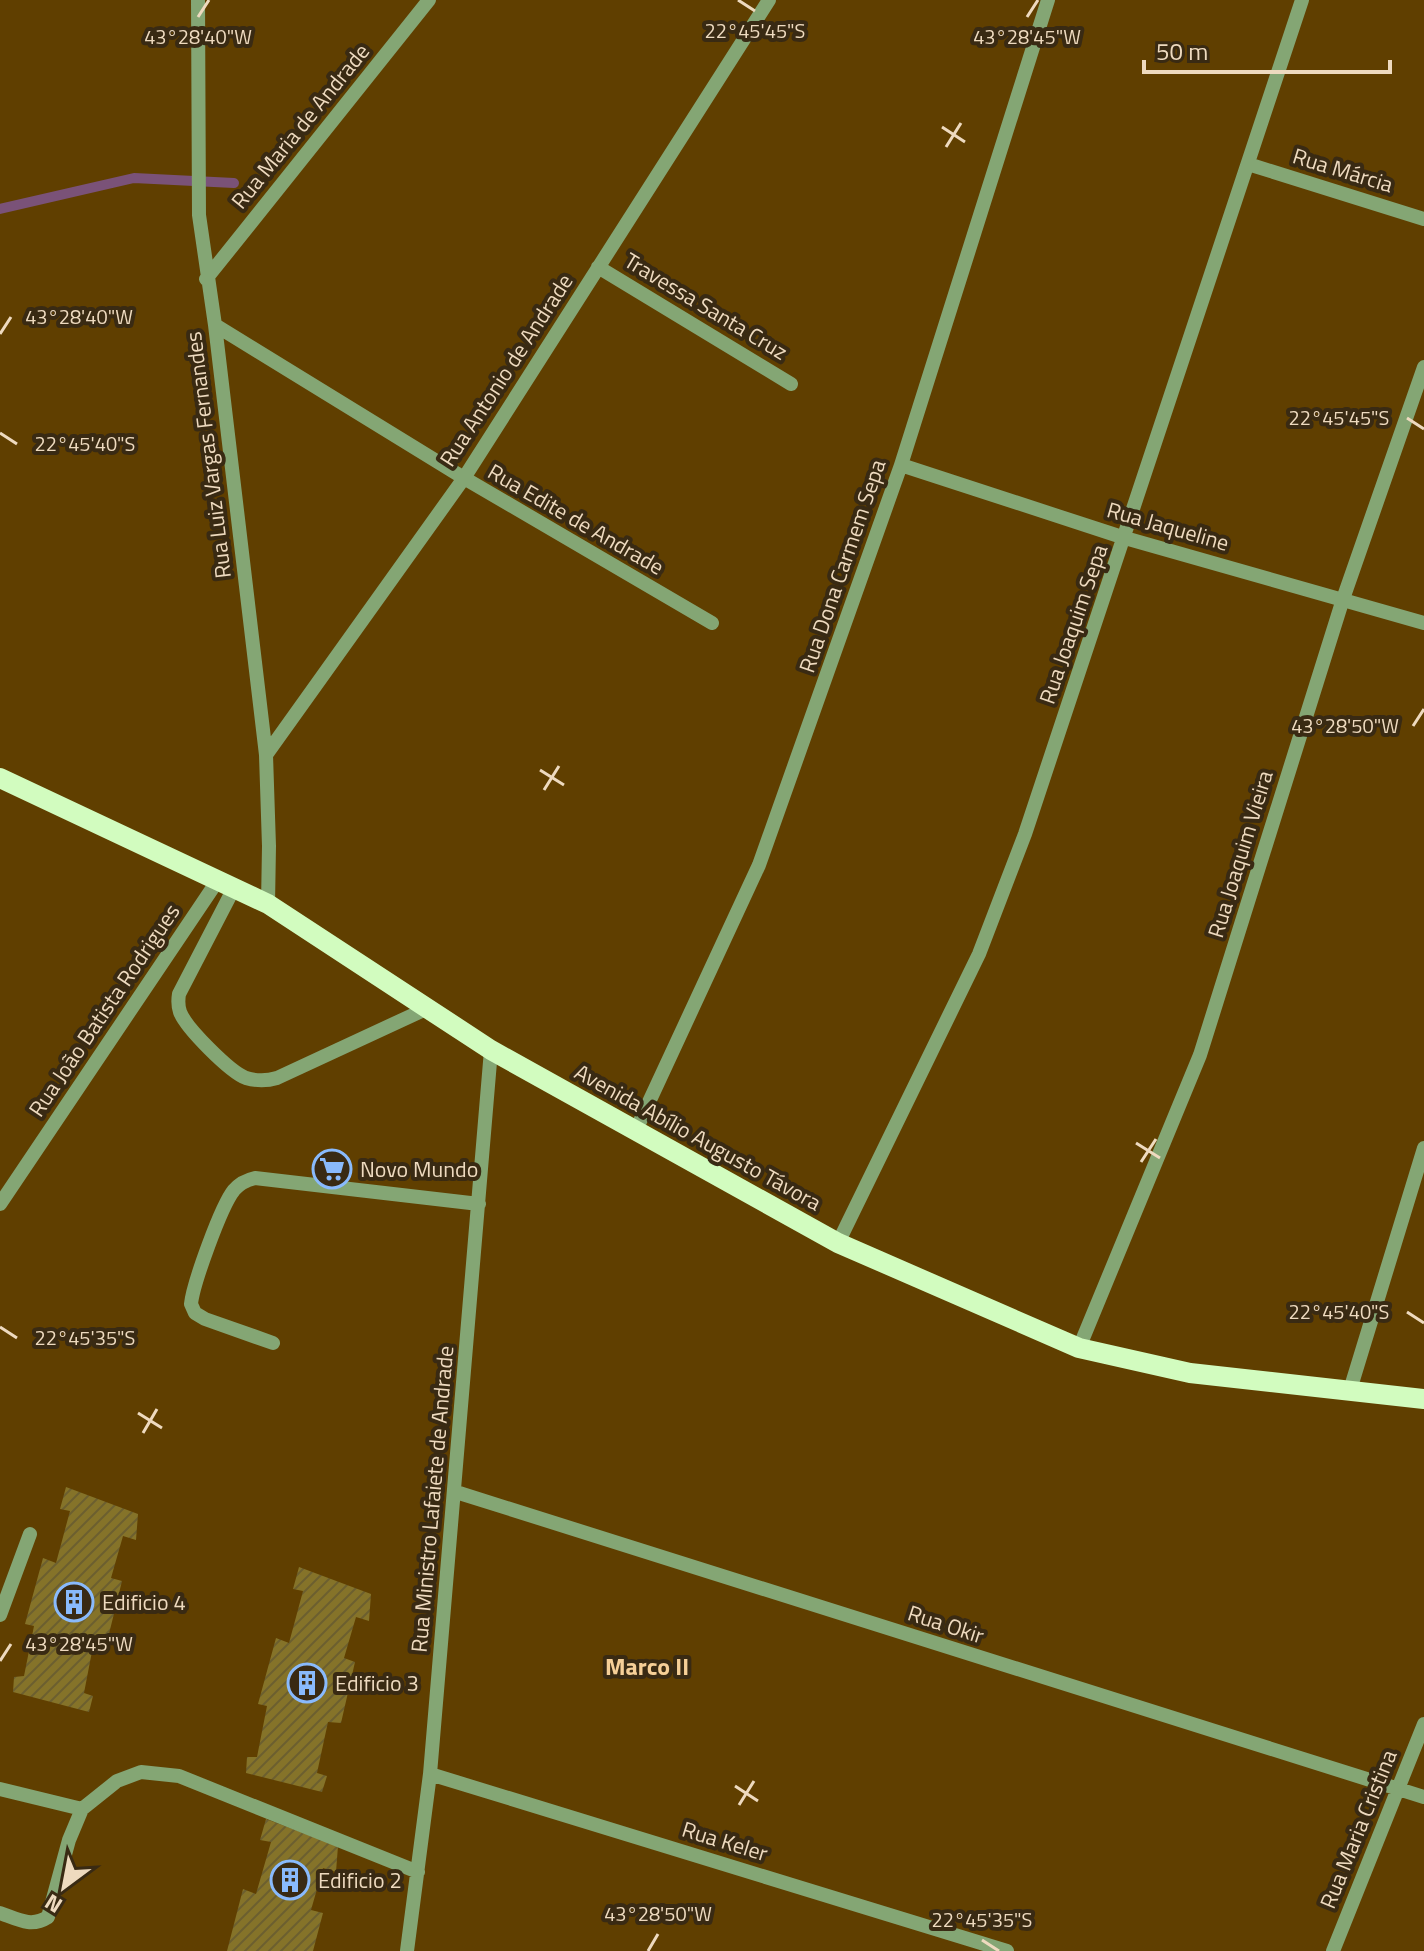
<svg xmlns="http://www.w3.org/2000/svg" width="1424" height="1951" viewBox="0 0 1424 1951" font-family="'Titillium Web',sans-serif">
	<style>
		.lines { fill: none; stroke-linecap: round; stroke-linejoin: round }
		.stream { stroke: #7a5278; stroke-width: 10 }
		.building { fill: url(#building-hatch) }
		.minor { stroke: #84a674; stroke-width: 14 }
		.major { stroke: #d2fcbf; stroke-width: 20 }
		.ticks { fill: none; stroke: #eedabf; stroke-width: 3 }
		.labels { text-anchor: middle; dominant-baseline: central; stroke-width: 8; stroke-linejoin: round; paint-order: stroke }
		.street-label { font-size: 22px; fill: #eedabf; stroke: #392a13 }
		.poi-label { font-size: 22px; fill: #eedabf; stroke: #392a13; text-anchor: start }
		.neighbourhood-label { font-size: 24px; font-weight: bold; fill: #f6cf97; stroke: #392a13 }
		.ticks-label { font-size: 20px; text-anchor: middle; fill: #eedabf; stroke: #392a13; stroke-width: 8; stroke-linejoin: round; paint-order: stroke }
	</style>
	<defs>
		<pattern id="building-hatch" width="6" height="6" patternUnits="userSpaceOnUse" patternTransform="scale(2)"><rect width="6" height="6" fill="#857329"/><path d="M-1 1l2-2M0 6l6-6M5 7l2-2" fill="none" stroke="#6c5f2f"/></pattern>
	</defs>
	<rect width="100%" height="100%" fill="#603f00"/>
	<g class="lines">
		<path class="stream" d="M0 209 134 178 234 183"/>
	</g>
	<path class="building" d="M66 1487 138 1514 136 1540 123 1536 111 1578 122 1581 107 1642 94 1641 84 1693 93 1696 89 1712 13 1692 14 1677 24 1676 34 1626 25 1624 43 1558 56 1563 70 1511 60 1509Z
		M299 1567 371 1594 369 1621 356 1617 344 1658 355 1662 341 1723 328 1722 317 1773 327 1776 322 1792 246 1773 247 1757H257L267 1706 258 1704 276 1638 289 1643 303 1591 293 1589Z
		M266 1819 338 1846 336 1872 323 1868 311 1910 323 1913 313 1951H227L243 1889 256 1894 271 1842 260 1840Z"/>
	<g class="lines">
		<path class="minor" d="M198 0 199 215 215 325 266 755 269 846 268 904
			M1248 164 1424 219
			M598 267 791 384
			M206 279 429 0
			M215 325 464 478 712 623
			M901 465 1125 538 1424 623
			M266 755 464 478 769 0
			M234 888 179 994C178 1000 178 1006 180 1012 186 1028 230 1072 246 1078 256 1081 267 1081 277 1078L428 1008
			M636 1130 759 865 901 465 1048 0
			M0 1204 218 880
			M838 1243 979 954 1025 834 1302 0
			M273 1343 205 1319 195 1313 191 1304C193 1284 221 1206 234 1190 240 1183 246 1180 255 1178L479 1204
			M1079 1348 1200 1055 1343 599 1424 367
			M1350 1390 1424 1148
			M456 1492 1424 1797
			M0 1615 30 1534
			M430 1774 1007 1951
			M0 1789 82 1809
			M0 1913C17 1919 31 1928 48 1917L69 1840 82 1809 117 1781 141 1772 179 1776 418 1872
			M407 1951 430 1774 491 1050
			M1333 1951 1424 1724"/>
		<path class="major" d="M0 778 268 904 491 1050 838 1243 1079 1348 1190 1373 1424 1399"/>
	</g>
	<path class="ticks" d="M738 0 755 11M198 17 209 0M1027 17 1038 0M942 127 965 142M946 147 961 123M0 334 11 317M1407 418 1424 429M0 433 17 444M1413 726 1424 709M540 770 564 785M544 790 559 766M1136 1143 1160 1158M1141 1162 1156 1139M1407 1312 1424 1323M0 1327 17 1338M138 1413 162 1428M143 1433 157 1409M0 1661 11 1644M735 1786 758 1801M739 1805 754 1781M982 1940 999 1951M648 1951 658 1934"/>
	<defs>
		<symbol id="supermarket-ring" viewBox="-11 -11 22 22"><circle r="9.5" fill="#392a13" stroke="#89bafc" stroke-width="1.5"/><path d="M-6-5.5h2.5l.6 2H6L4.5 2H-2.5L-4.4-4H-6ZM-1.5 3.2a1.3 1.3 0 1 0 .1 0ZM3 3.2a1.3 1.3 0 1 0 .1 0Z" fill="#89bafc"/></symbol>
		<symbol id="building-ring" viewBox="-11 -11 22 22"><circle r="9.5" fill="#392a13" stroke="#89bafc" stroke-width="1.5"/><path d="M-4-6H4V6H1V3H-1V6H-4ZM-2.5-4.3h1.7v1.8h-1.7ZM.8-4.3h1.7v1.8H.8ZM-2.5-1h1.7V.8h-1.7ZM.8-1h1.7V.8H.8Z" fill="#89bafc"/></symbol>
	</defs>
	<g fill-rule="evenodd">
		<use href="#supermarket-ring" x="310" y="1147" width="44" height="44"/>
		<use href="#building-ring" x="52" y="1580" width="44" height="44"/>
		<use href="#building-ring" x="285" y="1661" width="44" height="44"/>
		<use href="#building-ring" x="268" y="1858" width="44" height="44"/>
	</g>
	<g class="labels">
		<g class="street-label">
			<text transform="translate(300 126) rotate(-51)">Rua Maria de Andrade</text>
			<text transform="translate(1343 170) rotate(17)">Rua Márcia</text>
			<text transform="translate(706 306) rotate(31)">Travessa Santa Cruz</text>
			<text transform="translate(506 370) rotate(-57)">Rua Antonio de Andrade</text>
			<text transform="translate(208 455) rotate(-97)">Rua Luiz Vargas Fernandes</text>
			<text transform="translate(576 519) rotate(30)">Rua Edite de Andrade</text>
			<text transform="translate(1168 526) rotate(16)">Rua Jaqueline</text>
			<text transform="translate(842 566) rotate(-71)">Rua Dona Carmem Sepa</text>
			<text transform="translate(1073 624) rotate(-71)">Rua Joaquim Sepa</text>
			<text transform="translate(1240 854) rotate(-73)">Rua Joaquim Vieira</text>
			<text transform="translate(104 1010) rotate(-56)">Rua João Batista Rodrigues</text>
			<text transform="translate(698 1137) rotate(29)">Avenida Abílio Augusto Távora</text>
			<text transform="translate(432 1499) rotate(-85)">Rua Ministro Lafaiete de Andrade</text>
			<text transform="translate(946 1624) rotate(18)">Rua Okir</text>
			<text transform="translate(1358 1829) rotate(-68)">Rua Maria Cristina</text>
			<text transform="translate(725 1841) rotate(17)">Rua Keler</text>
		</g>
		<g class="poi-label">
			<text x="360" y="1169">Novo Mundo</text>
			<text x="102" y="1602">Edificio 4</text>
			<text x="335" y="1683">Edificio 3</text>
			<text x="318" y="1880">Edificio 2</text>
		</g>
		<g class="neighbourhood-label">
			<text x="647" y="1666">Marco II</text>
		</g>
	</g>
	<g class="ticks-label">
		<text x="755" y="38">22°45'45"S</text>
		<text x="198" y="44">43°28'40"W</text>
		<text x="1027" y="44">43°28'45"W</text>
		<text x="79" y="324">43°28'40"W</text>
		<text x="1339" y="425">22°45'45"S</text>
		<text x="85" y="451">22°45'40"S</text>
		<text x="1345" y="733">43°28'50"W</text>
		<text x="1339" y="1319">22°45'40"S</text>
		<text x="85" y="1345">22°45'35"S</text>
		<text x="79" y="1651">43°28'45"W</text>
		<text x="658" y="1921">43°28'50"W</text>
		<text x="982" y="1927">22°45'35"S</text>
	</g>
	<g transform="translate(64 1887) rotate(212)" stroke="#392a13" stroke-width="6" paint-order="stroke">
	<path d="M0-6L14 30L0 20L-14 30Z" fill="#eedabf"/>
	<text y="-12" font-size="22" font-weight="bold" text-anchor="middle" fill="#eedabf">N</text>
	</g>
	<path d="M1144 60v12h246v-12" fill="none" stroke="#eedabf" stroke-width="4"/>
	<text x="1156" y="60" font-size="24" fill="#eedabf" stroke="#392a13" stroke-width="6" paint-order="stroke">50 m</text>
</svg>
